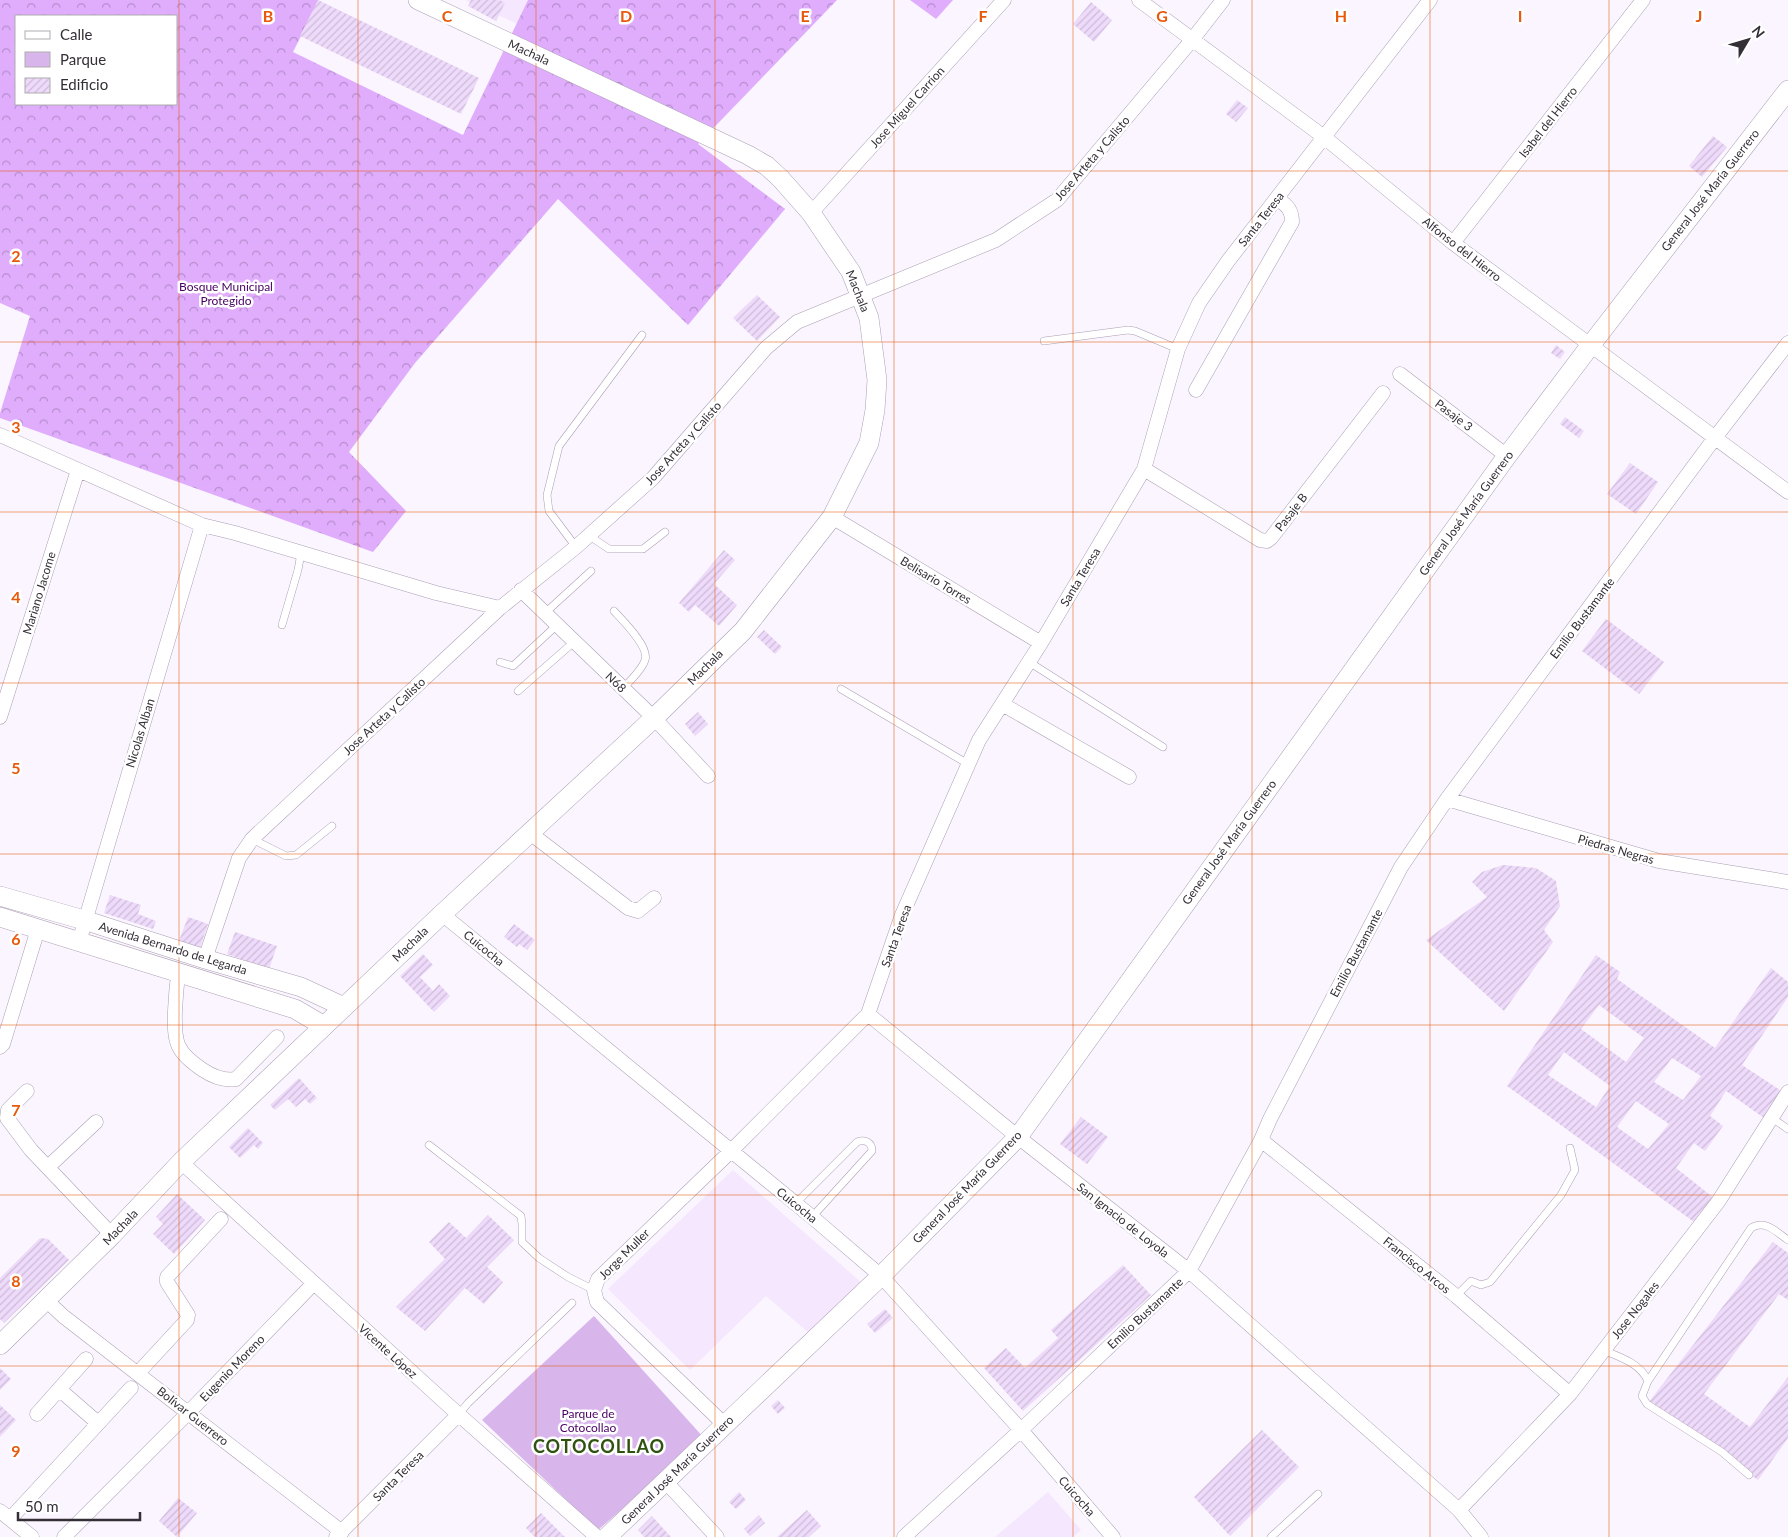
<svg xmlns="http://www.w3.org/2000/svg" width="1788" height="1537" viewBox="0 0 1788 1537" font-family="Lato,sans-serif">
	<style>
		.built { fill: #f5e7fe }
		.green { fill: #d8b6eb }
		.forest { fill: url(#forest-crowns); fill-rule: evenodd }
		.building { fill: url(#building-hatch); fill-rule: evenodd }
		.lines { fill: none; stroke-linecap: round; stroke-linejoin: round }
		.lane-casing { stroke: #ac9fb4; stroke-width: 8 }
		.street-casing { stroke: #ac9fb4; stroke-width: 15 }
		.secondary-casing { stroke: #ac9fb4; stroke-width: 20 }
		.lane { stroke: #fff; stroke-width: 7 }
		.street { stroke: #fff; stroke-width: 14 }
		.secondary { stroke: #fff; stroke-width: 19 }
		.grid { fill: none; stroke: #e8590c; stroke-width: 1; stroke-opacity: 0.55 }
		.labels { text-anchor: middle; dominant-baseline: central; stroke-width: 5; stroke-linejoin: round; paint-order: stroke }
		.street-label { font-size: 12px; fill: #342f37; stroke: #fff }
		.park-label { font-size: 12px; fill: #480063; stroke: #fff }
		.district-label { font-size: 18px; font-weight: bold; letter-spacing: 1px; fill: #305210; stroke: #fff }
		.grid-label { font-size: 16px; text-anchor: middle; font-weight: bold; fill: #e8590c; stroke: #fff; stroke-width: 5; stroke-linejoin: round; paint-order: stroke }
	</style>
	<defs>
		<pattern id="forest-crowns" width="20" height="18" patternUnits="userSpaceOnUse" patternTransform="scale(1.25)"><rect width="20" height="18" fill="#e0adfd"/><path d="M2 6a3 3 0 1 1 6 0M12 15a3 3 0 1 1 6 0" fill="none" stroke="#b68dce"/></pattern>
		<pattern id="building-hatch" width="6" height="6" patternUnits="userSpaceOnUse" patternTransform="scale(1.25)"><rect width="6" height="6" fill="#eedafa"/><path d="M-1 1l2-2M0 6l6-6M5 7l2-2" fill="none" stroke="#cdbbd7"/></pattern>
	</defs>
	<rect width="100%" height="100%" fill="#faf5fe"/>
	<path class="built" d="M465 0H536L524 27Z
		M733 1170 862 1283 809 1333 766 1296 690 1370 608 1289Z
		M1048 1492 1081 1530 1073 1537H995Z"/>
	<path class="green" d="M594 1316 704 1438 598 1530 482 1420Z"/>
	<path class="forest" d="M0 0H319L293 52 463 135 528 0H837L698 144 785 209 688 325 558 199 415 363 349 452 406 511 373 552 0 418V413L30 316 0 303ZM16 16H176V104H16Z
		M910 0H953L936 19Z"/>
	<path class="building" d="M318 0 479 78 461 114 300 36Z
		M471 0H500L505 3 496 21 468 6Z
		M1091 2 1112 20 1094 42 1073 24Z
		M1237 100 1248 108 1236 122 1226 114Z
		M1713 136 1727 147 1702 177 1689 166Z
		M757 295 780 317 757 341 733 318Z
		M1556 345 1565 352 1560 359 1551 353Z
		M1565 417 1584 431 1579 438 1560 424Z
		M1630 463 1658 482 1636 514 1607 494Z
		M724 550 735 560 714 584 737 605 719 626 695 605 689 612 679 603Z
		M1606 619 1664 662 1639 694 1582 651Z
		M764 630 782 647 775 654 757 637Z
		M698 712 708 724 695 736 685 724Z
		M1503 865 1536 868 1556 881 1560 906 1544 930 1553 942 1504 1011 1426 940 1487 897 1472 882 1482 872Z
		M110 895 141 905 138 914 156 921 153 929 104 913Z
		M188 917 208 924 200 948 179 941Z
		M514 924 535 940 527 950 519 944 517 947 504 937Z
		M235 932 277 946 269 969 227 954Z
		M423 954 433 965 420 977 433 991 439 984 450 996 434 1012 400 976Z
		M1596 955 1620 972 1617 979 1715 1048 1771 968 1788 982V997L1742 1065 1783 1092 1764 1118 1726 1091 1710 1116 1723 1126 1705 1151 1694 1143 1676 1168 1714 1198 1694 1222 1507 1086ZM1599 1005 1644 1038 1626 1062 1581 1029ZM1564 1052 1610 1086 1596 1107 1548 1075ZM1672 1058 1701 1076 1683 1100 1654 1082ZM1636 1101 1669 1124 1648 1149 1617 1127Z
		M299 1078 317 1098 310 1104 305 1099 296 1107 288 1099 275 1110 270 1105Z
		M1081 1117 1108 1137 1087 1164 1060 1144Z
		M248 1128 263 1143 258 1149 254 1145 240 1158 229 1147Z
		M177 1194 205 1220 174 1254 153 1234 163 1224 156 1217Z
		M488 1215 514 1240 487 1267 503 1282 484 1304 465 1288 425 1331 396 1307 445 1259 429 1242 449 1222 466 1238Z
		M40 1238 48 1239 69 1260 4 1323 0 1319V1278Z
		M1773 1242 1788 1253V1300L1779 1294 1704 1394 1750 1427 1788 1377V1438L1758 1480 1648 1403Z
		M1123 1265 1151 1295 1023 1411 984 1368 1006 1348 1025 1368 1058 1338 1051 1330Z
		M885 1309 893 1318 875 1333 867 1324Z
		M0 1368 11 1379 0 1390Z
		M778 1400 785 1408 778 1414 771 1406Z
		M0 1405 16 1420 0 1437Z
		M1262 1430 1299 1467 1230 1536 1194 1497Z
		M739 1492 746 1500 736 1509 729 1502Z
		M178 1498 197 1513 177 1537 159 1521Z
		M807 1510 821 1526 809 1537H777Z
		M541 1513 565 1537H535L526 1528Z
		M759 1515 765 1523 750 1536 744 1529Z
		M652 1516 671 1537H644L638 1530Z"/>
	<g class="lines">
		<defs>
			<path id="lane" d="M1044 341 1128 330 1135 331 1178 349
				M588 535 609 549H643L665 532
				M576 547 549 511 547 495 559 446 642 335
				M614 611C622 620 650 647 645 660 642 670 630 681 623 688
				M545 613 591 571
				M282 625 298 570 301 553
				M500 662 513 666 557 625
				M1029 662 1163 747
				M841 689 968 764
				M518 691 575 641
				M252 839 286 856 296 855 332 826
				M1772 1118 1788 1129
				M429 1145 521 1216 522 1224V1242L539 1258 568 1277 594 1290
				M795 1204 857 1142C865 1139 872 1142 872 1151L812 1217
				M1456 1296 1471 1281 1481 1285 1490 1282 1561 1195 1575 1170 1570 1148
				M1603 1350C1620 1357 1640 1363 1648 1381L1642 1396 1647 1404 1722 1452 1749 1475
				M1648 1381 1751 1228C1765 1219 1776 1232 1788 1240
				M459 1414 468 1403 572 1303
				M1271 1537 1318 1494"/>
			<path id="street" d="M1139 0 1324 137 1453 243 1788 492
				M811 213 1004 0
				M1453 243 1643 0
				M1400 374 1507 456
				M1196 390 1292 222C1292 209 1287 206 1277 198
				M0 435 202 525 235 533 436 593 500 608
				M1144 469 1260 540 1267 541 1271 538 1383 393
				M832 517 1041 643
				M521 590 654 718 708 776
				M1002 704 1129 777
				M0 717 78 470
				M1447 799 1659 861 1788 882
				M530 833 628 908 638 911 654 898
				M442 914 812 1217 881 1276 1021 1430 1113 1537
				M79 942 202 525
				M205 959 239 858 252 839 500 608 576 547 653 478 766 348 797 322 996 240 1057 200 1192 40 1223 0
				M179 972C176 985 176 998 175 1011 174 1043 176 1052 203 1070 212 1076 224 1081 236 1079L277 1037
				M868 1014 1018 1137 1189 1271 1459 1510 1481 1537
				M0 1047 3 1044 38 929
				M27 1091 8 1110 7 1118 31 1150 112 1235
				M1261 1140 1456 1296 1570 1394
				M181 1162 448 1405 597 1537
				M48 1167 96 1122
				M46 1300 63 1316 342 1532
				M138 1373 187 1320 188 1315 167 1282V1277L221 1219
				M60 1390 98 1423
				M37 1414 86 1359
				M725 1425 597 1302 594 1290 598 1279 731 1151 868 1014 902 915 979 740 1041 643 1144 469 1178 349 1199 303 1228 261 1430 0
				M665 1481 717 1537
				M1459 1510 1570 1394 1718 1202 1788 1092
				M0 1511 32 1537
				M10 1519 131 1388
				M64 1537 189 1412 314 1283
				M336 1537 459 1414
				M904 1537 1021 1430 1189 1271 1261 1140 1270 1119 1401 867 1447 799 1714 439 1788 343"/>
			<path id="secondary" d="M0 896 84 920 205 959 301 987 344 1007
				M0 917 295 1009 324 1026
				M0 1345 112 1235 181 1162 442 914 654 718 743 631 832 517 869 443 875 410 877 380 869 318 851 272 811 213 781 179 767 166 748 155 418 0
				M607 1537 881 1276 1018 1137 1507 456 1590 346 1788 90"/>
		</defs>
		<use href="#lane" class="lane-casing"/>
		<use href="#street" class="street-casing"/>
		<use href="#secondary" class="secondary-casing"/>
		<use href="#lane" class="lane"/>
		<use href="#street" class="street"/>
		<use href="#secondary" class="secondary"/>
	</g>
	<path class="grid" d="M179 0V1537M358 0V1537M536 0V1537M715 0V1537M894 0V1537M1073 0V1537M1252 0V1537M1430 0V1537M1609 0V1537M0 171H1788M0 342H1788M0 512H1788M0 683H1788M0 854H1788M0 1025H1788M0 1195H1788M0 1366H1788"/>
	<g class="labels">
		<g class="street-label">
			<text transform="translate(529 52) rotate(25)">Machala</text>
			<text transform="translate(907 107) rotate(-48)">Jose Miguel Carrion</text>
			<text transform="translate(1548 122) rotate(-52)">Isabel del Hierro</text>
			<text transform="translate(1092 158) rotate(-49)">Jose Arteta y Calisto</text>
			<text transform="translate(1710 190) rotate(-52)">General José María Guerrero</text>
			<text transform="translate(1261 219) rotate(-52)">Santa Teresa</text>
			<text transform="translate(1462 249) rotate(38)">Alfonso del Hierro</text>
			<text transform="translate(858 291) rotate(68)">Machala</text>
			<text transform="translate(1454 415) rotate(37)">Pasaje 3</text>
			<text transform="translate(683 443) rotate(-48)">Jose Arteta y Calisto</text>
			<text transform="translate(1291 512) rotate(-52)">Pasaje B</text>
			<text transform="translate(1466 513) rotate(-54)">General José María Guerrero</text>
			<text transform="translate(1080 577) rotate(-59)">Santa Teresa</text>
			<text transform="translate(936 580) rotate(31)">Belisario Torres</text>
			<text transform="translate(39 593) rotate(-73)">Mariano Jacome</text>
			<text transform="translate(1582 618) rotate(-53)">Emilio Bustamante</text>
			<text transform="translate(705 667) rotate(-45)">Machala</text>
			<text transform="translate(616 682) rotate(44)">N68</text>
			<text transform="translate(384 716) rotate(-43)">Jose Arteta y Calisto</text>
			<text transform="translate(140 733) rotate(-73)">Nicolas Alban</text>
			<text transform="translate(1229 842) rotate(-54)">General José María Guerrero</text>
			<text transform="translate(1616 849) rotate(16)">Piedras Negras</text>
			<text transform="translate(896 936) rotate(-70)">Santa Teresa</text>
			<text transform="translate(410 944) rotate(-44)">Machala</text>
			<text transform="translate(173 948) rotate(17)">Avenida Bernardo de Legarda</text>
			<text transform="translate(484 948) rotate(39)">Cuicocha</text>
			<text transform="translate(1356 953) rotate(-62)">Emilio Bustamante</text>
			<text transform="translate(967 1187) rotate(-46)">General José María Guerrero</text>
			<text transform="translate(797 1205) rotate(39)">Cuicocha</text>
			<text transform="translate(1123 1220) rotate(38)">San Ignacio de Loyola</text>
			<text transform="translate(120 1227) rotate(-46)">Machala</text>
			<text transform="translate(624 1254) rotate(-45)">Jorge Muller</text>
			<text transform="translate(1417 1265) rotate(39)">Francisco Arcos</text>
			<text transform="translate(1635 1310) rotate(-52)">Jose Nogales</text>
			<text transform="translate(1145 1313) rotate(-43)">Emilio Bustamante</text>
			<text transform="translate(388 1351) rotate(42)">Vicente López</text>
			<text transform="translate(232 1368) rotate(-46)">Eugenio Moreno</text>
			<text transform="translate(193 1416) rotate(38)">Bolívar Guerrero</text>
			<text transform="translate(677 1470) rotate(-44)">General José María Guerrero</text>
			<text transform="translate(398 1476) rotate(-45)">Santa Teresa</text>
			<text transform="translate(1077 1496) rotate(49)">Cuicocha</text>
		</g>
		<g class="park-label">
			<text x="226" y="286">Bosque Municipal<tspan x="226" dy="14">Protegido</tspan></text>
			<text x="588" y="1413">Parque de<tspan x="588" dy="14">Cotocollao</tspan></text>
		</g>
		<g class="district-label">
			<text x="599" y="1446">COTOCOLLAO</text>
		</g>
	</g>
	<g class="grid-label">
		<text x="268" y="22">B</text>
		<text x="447" y="22">C</text>
		<text x="626" y="22">D</text>
		<text x="805" y="22">E</text>
		<text x="983" y="22">F</text>
		<text x="1162" y="22">G</text>
		<text x="1341" y="22">H</text>
		<text x="1520" y="22">I</text>
		<text x="1699" y="22">J</text>
		<text x="16" y="262">2</text>
		<text x="16" y="433">3</text>
		<text x="16" y="603">4</text>
		<text x="16" y="774">5</text>
		<text x="16" y="945">6</text>
		<text x="16" y="1116">7</text>
		<text x="16" y="1287">8</text>
		<text x="16" y="1457">9</text>
	</g>
	<rect x="15" y="15" width="162" height="90" fill="#ffffff" stroke="#aeacaf"/>
	<rect x="25" y="31" width="25" height="8" fill="#ffffff" stroke="#aeacaf"/>
	<text x="60" y="40" font-size="15" fill="#342f37">Calle</text>
	<rect x="25" y="52" width="25" height="15" fill="#d8b6eb" stroke="#aeacaf"/>
	<text x="60" y="65" font-size="15" fill="#342f37">Parque</text>
	<rect x="25" y="78" width="25" height="15" fill="url(#building-hatch)" stroke="#aeacaf"/>
	<text x="60" y="90" font-size="15" fill="#342f37">Edificio</text>
	<g transform="translate(1748 40) rotate(52)" stroke="#ffffff" stroke-width="4" paint-order="stroke">
	<path d="M0-4L9 19L0 12L-9 19Z" fill="#342f37"/>
	<text y="-8" font-size="14" font-weight="bold" text-anchor="middle" fill="#342f37">N</text>
	</g>
	<path d="M18 1512v8h122v-8" fill="none" stroke="#342f37" stroke-width="2.5"/>
	<text x="25" y="1512" font-size="15" fill="#342f37" stroke="#ffffff" stroke-width="4" paint-order="stroke">50 m</text>
</svg>
